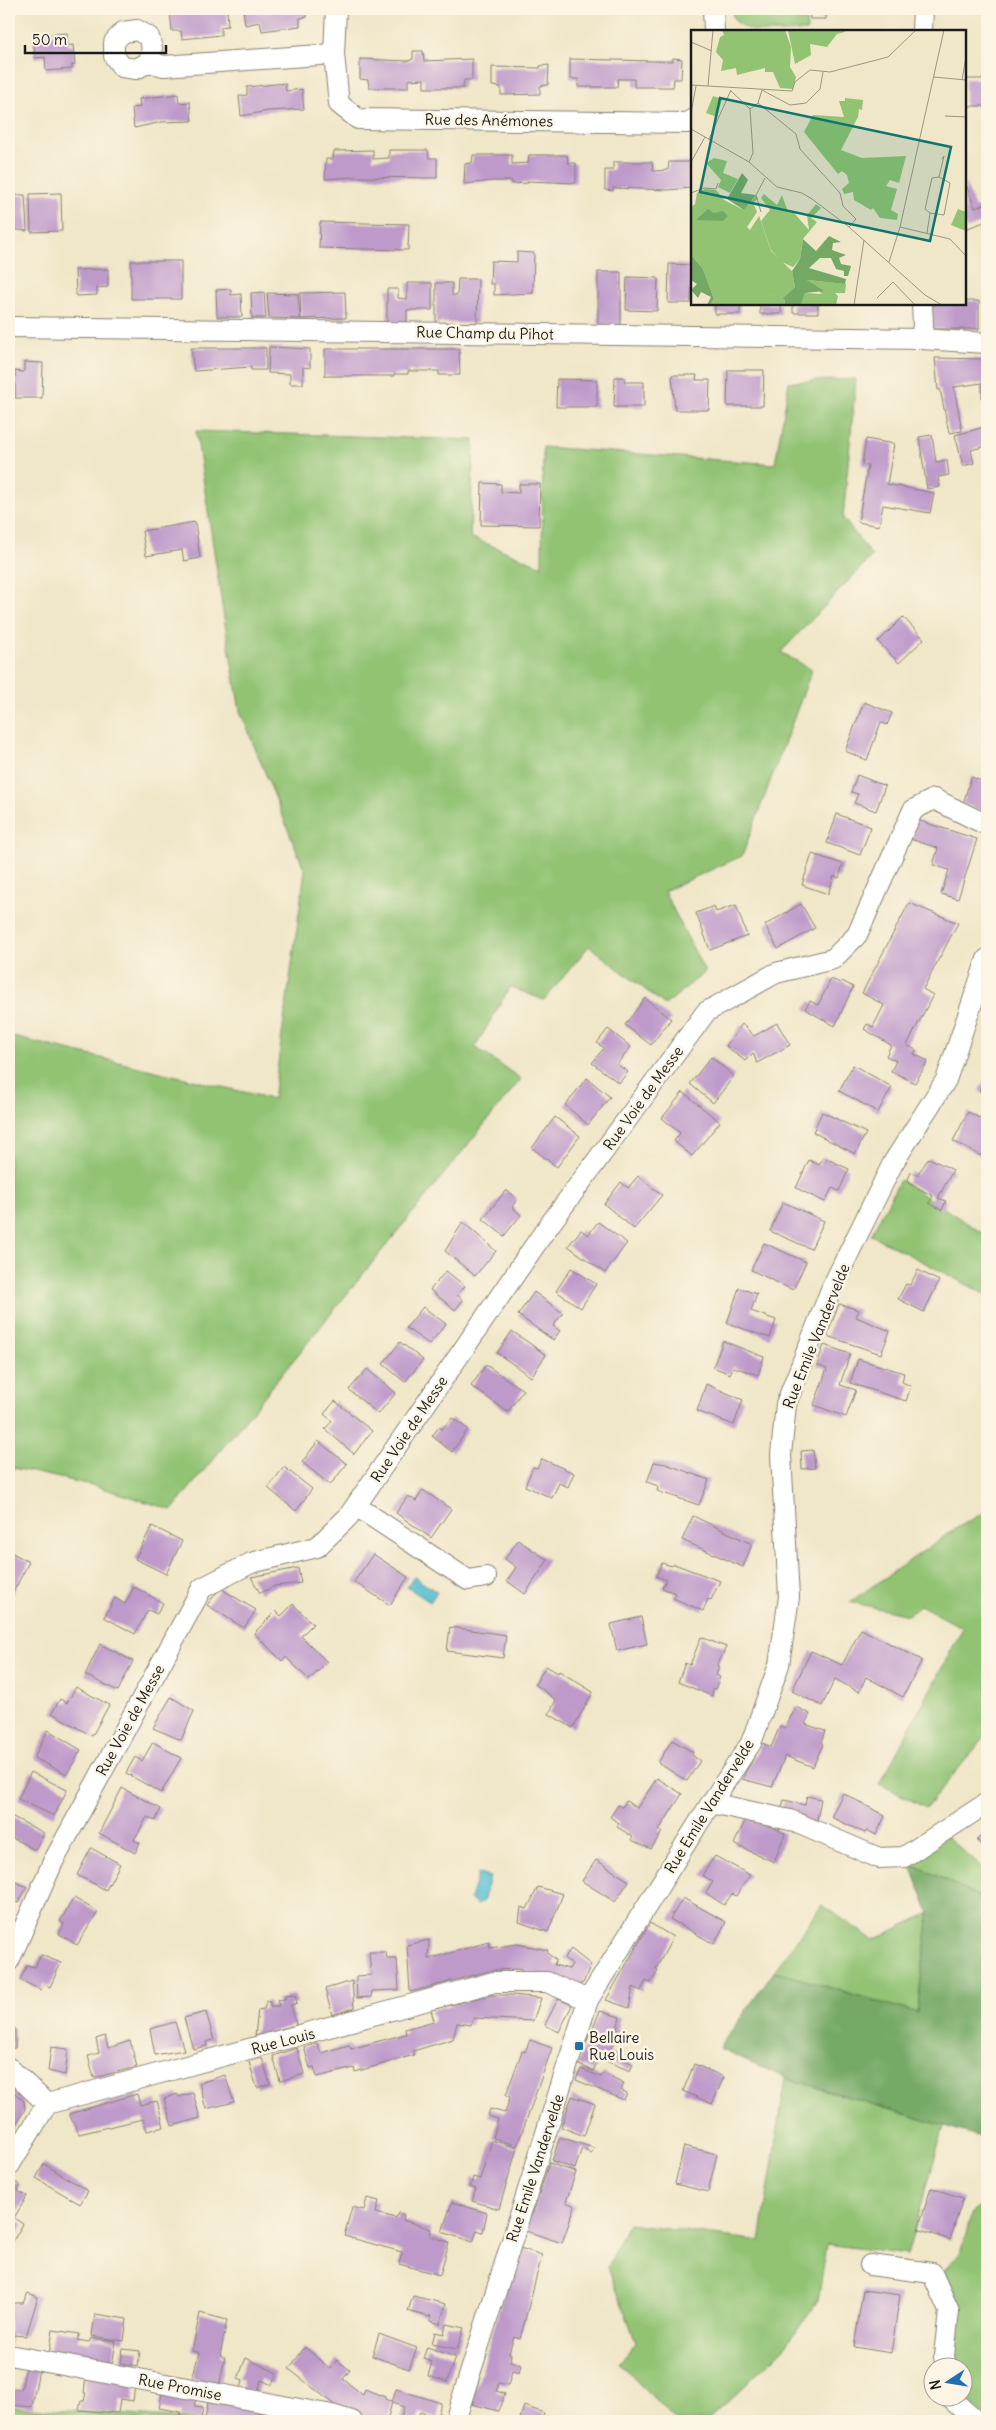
<svg xmlns="http://www.w3.org/2000/svg" width="996" height="2430" viewBox="0 0 996 2430" font-family="Delius,sans-serif">
	<style>
		.green { fill: #91c373; stroke: #567048 }
		.forest { fill: #74a965; stroke: #486240 }
		.water { fill: #56c1d1; stroke: #396e76 }
		.building { fill: #be9acb }
		.lines { fill: none; stroke-linecap: round; stroke-linejoin: round }
		.minor-casing { stroke: #868172; stroke-width: 22 }
		.minor { stroke: #fff; stroke-width: 20 }
		.poi-dot { fill: #1f6fb2; stroke: #fcf5e5; stroke-width: 2 }
		.labels { text-anchor: middle; dominant-baseline: central; stroke-width: 5; stroke-linejoin: round; paint-order: stroke }
		.street-label { font-size: 15px; fill: #1c1c1c; stroke: #fcf5e5 }
		.poi-label { font-size: 15px; fill: #1c1c1c; stroke: #fcf5e5; text-anchor: start }
		.inset-road { fill: none; stroke: #9b9583; stroke-width: 1 }
		.view { fill: #0f766e; fill-opacity: 0.15; stroke: #0f766e; stroke-width: 2.5 }
		.inset-edge { fill: none; stroke: #1c1c1c; stroke-width: 2.5 }
	</style>
	<rect width="100%" height="100%" fill="#fcf5e5"/>
	<filter id="ink" filterUnits="userSpaceOnUse"><feTurbulence type="fractalNoise" baseFrequency=".02" numOctaves="2"/><feDisplacementMap in="SourceGraphic" scale="10" xChannelSelector="R" yChannelSelector="G"/><feConvolveMatrix kernelMatrix="1 2 1 2 8 2 1 2 1" color-interpolation-filters="sRGB"/></filter>
	<filter id="wash" filterUnits="userSpaceOnUse"><feTurbulence type="fractalNoise" baseFrequency=".0096" numOctaves="4" result="noise"/><feDisplacementMap in="SourceGraphic" scale="20" xChannelSelector="R" yChannelSelector="G"/><feGaussianBlur stdDeviation="1.12" result="paint"/><feColorMatrix in="noise" values="0 0 0 0 0 0 0 0 0 0 0 0 0 0 0 0 0 1.4 0 .05"/><feComposite in="paint" operator="in"/></filter>
	<g filter="url(#wash)">
		<rect width="100%" height="100%" fill="#f0e6c8"/>
		<path class="green" d="M732 9H806L807 31C786 31 732 40 732 9Z
			M856 379 843 518 872 556 781 652 812 670 742 856 664 891 705 972 665 1005 589 946 544 1000 510 987 475 1047 521 1079 172 1510 92 1485 9 1467V1036L273 1099 305 871 240 711 223 612 196 431 474 440 470 537 542 566 543 447 775 464 789 382Z
			M900 1180 987 1236V1295L871 1235Z
			M987 1511V1734L926 1808 880 1784 963 1628 920 1605 908 1615 850 1602 955 1529Z
			M945 1835 987 1872V1900L910 1863Z
			M822 1905 873 1940 929 1913 917 2013 774 1971Z
			M786 2078 944 2126 907 2255 827 2244 818 2300 787 2345 708 2421H676L619 2363 636 2342 608 2267 628 2224 760 2241Z
			M980 2206 987 2207V2420L964 2394V2368L953 2367 942 2271 960 2254 972 2213Z
			M10 2407 203 2420 10 2421Z"/>
		<path class="forest" d="M910 1863 987 1900V2139L786 2078 719 2048 774 1971 917 2013 929 1913Z"/>
		<path class="water" d="M414 1577 437 1592 430 1602 407 1587Z
			M478 1874 490 1877 483 1902 477 1905 470 1899Z"/>
		<g id="blocks">
			<path class="building" d="M218 9H227L228 26 221 27V35L182 39 181 31H172L170 11 179 13Z
				M243 9H307V17L300 18V26L262 31 260 22 245 25Z
				M809 9H826V19H810Z
				M67 33 68 46 73 45 75 65H72V69L46 71 45 57 35 58 33 36Z
				M413 51H423L424 61 472 59V80H464L463 88H424V79L408 80V88H369L368 80 360 79V59L408 61 413 59Z
				M673 58 682 59 681 79H674L673 87H634V79H618L617 87H578V79H570V59L654 61H673Z
				M549 65 548 85 540 86V94L501 95V87L492 86V67L540 68V66Z
				M965 79H987V106H965Z
				M285 83 286 91 302 89 304 109 268 111 241 116 239 96 247 95V87Z
				M178 94 179 103 190 102 192 121 162 122 134 128 132 108 140 107 139 99Z
				M373 150V159L389 158V150H428L429 158H437V178L353 177 325 179 326 159H333L334 151Z
				M473 155H512V164L528 163 529 155H567L568 163H576V183L528 181V183L512 184V181H492L464 184 465 164 472 163Z
				M613 162H652L653 171 668 170 669 162H692V188L668 190 613 188V191L605 190V170H613Z
				M965 182 975 208 987 203V221L965 229Z
				M61 193 62 231 31 232 30 194Z
				M9 195H25L27 231 9 229Z
				M320 222 409 224 408 250 319 248Z
				M517 252 534 253 533 293 494 295V284H490L491 261 517 262Z
				M131 261H181V299H131Z
				M669 264 692 265 691 303H668Z
				M108 269V287L97 288V295L76 296 75 270Z
				M598 272H621V325L598 324Z
				M627 277 658 278 657 311 626 310Z
				M458 279H478L477 323H436V283H452V295H457Z
				M407 283H432V310H407V322H387V289H398V298L407 299Z
				M231 289V295L241 294 242 317H217L216 290Z
				M264 292 266 318H252L251 293Z
				M345 292 346 318 301 319 300 293Z
				M267 293 298 294 300 319 269 318Z
				M965 301H979V329H932L933 304H965Z
				M715 304H740V314H715Z
				M760 304H781V314H760Z
				M793 304H818V313H793Z
				M269 347 310 349V368L303 367V384H290V374L268 373Z
				M191 348H266V370H251V367L194 371Z
				M325 349H459L460 375H439V371H408V374H394V376H325Z
				M935 358 987 359V398H982V383L954 387 962 431 949 433 940 389 938 390Z
				M24 362 43 363 42 398H15V371L24 372Z
				M728 370H764L763 406H727Z
				M672 375H697L696 380H710L709 410H675Z
				M615 377H624L625 382H644V407H614Z
				M557 379 597 380V407H556Z
				M985 427 987 446 971 450 974 463 963 466 955 435Z
				M932 435 936 462 947 460 949 475 938 477 940 487 927 489 919 437Z
				M866 439 894 444 887 484 934 493 930 513 883 505 879 526 858 522 868 466 862 465Z
				M482 483 501 484V492L519 493V484H540L539 526 481 525Z
				M195 522 200 558 184 561 182 550 146 556 142 531Z
				M903 617 924 639 899 663 878 642Z
				M864 702 892 713 887 725 881 722 867 760 845 751Z
				M857 775 885 786 876 811 854 803 858 794 851 792Z
				M971 777 987 783V813L963 804Z
				M837 814 871 827 860 855 827 843Z
				M917 820 977 839 958 899 941 894 949 870 933 865 938 848 910 839Z
				M812 854 843 864 839 878 834 876 828 894 802 885Z
				M909 903 958 923 923 989 933 995 907 1045 916 1050 914 1054 928 1061 915 1083 891 1071 896 1061 886 1056 891 1045 864 1029 867 1024 873 1027 884 1005 862 993Z
				M801 904 815 928 778 949 765 925Z
				M736 905 747 936 710 950 696 913 714 906 716 912Z
				M831 979 840 983 842 981 853 987 835 1026 805 1009 810 1001 818 1005Z
				M645 998 671 1019 651 1045 625 1025Z
				M777 1023 790 1045 757 1063 753 1053 745 1061 726 1046 742 1024 754 1036Z
				M608 1029 631 1047 617 1064 628 1072 619 1083 592 1063 604 1048 597 1043Z
				M711 1057 734 1076 713 1103 690 1084Z
				M853 1065 892 1087 878 1112 839 1091Z
				M987 1075V1095L979 1091Z
				M587 1078 610 1097 588 1125 565 1105Z
				M683 1092 720 1122 692 1156 674 1141 680 1133 662 1118Z
				M822 1112 866 1133 855 1154 813 1132Z
				M968 1112 987 1122V1149L983 1157 953 1141Z
				M555 1117 580 1136 557 1167 532 1148Z
				M823 1157 849 1169 839 1191 832 1188 825 1202 796 1188 809 1160 819 1165Z
				M929 1158 953 1170 938 1198 946 1201 942 1210 929 1203 933 1196 907 1182 911 1172 917 1175Z
				M638 1176 662 1195 634 1229 604 1204 621 1182 628 1188Z
				M506 1190 517 1199 512 1207 521 1215 504 1236 483 1219Z
				M783 1202 824 1221 811 1249 770 1231Z
				M463 1222 496 1251 475 1276 445 1251Z
				M598 1222 627 1243 605 1273 568 1246 581 1230 588 1235Z
				M764 1243 806 1262 793 1290 751 1270Z
				M571 1268 596 1284 581 1308 556 1291Z
				M918 1270 939 1281 924 1312 898 1299 906 1284 910 1285Z
				M446 1271 465 1286 457 1295 463 1300 455 1310 430 1290Z
				M739 1288 757 1294 751 1311 776 1320 770 1338 727 1323Z
				M534 1292 563 1313 553 1326 560 1331 553 1340 518 1315Z
				M839 1304 859 1310 856 1317 890 1331 881 1354 827 1336Z
				M423 1307 446 1324 429 1344 406 1328Z
				M512 1331 546 1355 531 1377 497 1353Z
				M723 1341 764 1357 758 1375 733 1367 730 1374 713 1367Z
				M400 1342 423 1360 405 1382 383 1364Z
				M824 1345 850 1354 840 1385 856 1390 846 1417 814 1405 827 1369 817 1365Z
				M858 1359 904 1373 902 1382 911 1386 906 1401 850 1383Z
				M486 1365 523 1390 508 1412 471 1386Z
				M367 1369 396 1393 378 1414 349 1390Z
				M706 1384 743 1400 734 1425 697 1411Z
				M335 1401 372 1431 354 1454 325 1429 332 1421 324 1414Z
				M452 1418 468 1429 452 1452 432 1436 439 1427 442 1429Z
				M318 1441 347 1464 330 1485 302 1462Z
				M813 1450 815 1468 802 1469 801 1451Z
				M542 1459 574 1473 568 1487 559 1483 552 1498 525 1486 533 1467 537 1468Z
				M654 1462 666 1464 709 1480 699 1505 657 1491 658 1486 647 1482Z
				M284 1467 312 1489 296 1511 268 1488Z
				M423 1490 451 1509 431 1538 396 1513 408 1496 416 1501Z
				M693 1516 752 1544 743 1567 682 1540Z
				M152 1526 182 1541 166 1574 135 1559Z
				M518 1540 548 1560 525 1594 507 1581 516 1567 505 1559Z
				M9 1551 29 1562 10 1598 9 1597Z
				M373 1554 408 1577 390 1605 354 1582Z
				M662 1563 672 1566 674 1564 720 1581 711 1600 708 1599 703 1611 673 1598 675 1593 662 1588 666 1580 656 1576Z
				M298 1568 301 1583 275 1586 260 1593 251 1577Z
				M134 1587 163 1603 157 1614 148 1610 135 1634 104 1617 115 1598 125 1604Z
				M220 1588 256 1610 244 1628 207 1605Z
				M293 1604 313 1624 301 1636 327 1662 309 1680 286 1657 282 1661 254 1633 276 1611 281 1616Z
				M641 1617 647 1644 617 1651 611 1624Z
				M450 1627 506 1635 503 1658 447 1651Z
				M861 1629 922 1660 903 1697 866 1677 859 1692 835 1679 822 1706 792 1691 811 1651 842 1665Z
				M701 1637 726 1647 717 1666 719 1667 716 1675 720 1677 715 1689 713 1688 712 1696 678 1682 685 1663 690 1665Z
				M100 1644 133 1661 118 1691 85 1675Z
				M546 1666 558 1673 559 1671 593 1692 573 1728 549 1714 556 1700 535 1684Z
				M76 1687 109 1705 92 1736 52 1713 60 1699 67 1703Z
				M171 1697 194 1711 181 1740 153 1728Z
				M796 1707 810 1714 805 1724 825 1731 821 1743 823 1744 813 1767 785 1756 772 1787 742 1779 762 1743 771 1747 780 1726 785 1728Z
				M48 1730 81 1750 67 1774 34 1758Z
				M672 1740 693 1752 692 1755 700 1761 687 1781 658 1763Z
				M153 1742 181 1758 161 1793 126 1773 135 1757 142 1761Z
				M31 1772 67 1790 54 1816 18 1799Z
				M657 1778 682 1794 659 1830 662 1832 651 1849 631 1840 633 1837 617 1827 619 1823 610 1817 618 1805 622 1807 626 1801 637 1808Z
				M122 1788 161 1809 155 1821 147 1817 134 1840 140 1843 135 1853 99 1833Z
				M843 1793 885 1816 876 1835 867 1830 865 1833 831 1817Z
				M807 1796 821 1799 816 1825 780 1813 784 1800 805 1805Z
				M9 1815 44 1833 35 1850 12 1838 9 1845Z
				M747 1817 761 1820 785 1834 774 1862 734 1844Z
				M987 1830V1851L977 1840Z
				M91 1848 120 1864 106 1890 77 1875Z
				M715 1856 750 1875 736 1896 732 1894 724 1905 706 1893 713 1882 702 1875Z
				M596 1860 629 1881 615 1902 582 1881Z
				M9 1879 27 1887 18 1903 9 1899Z
				M538 1887 563 1894 548 1932 519 1922 521 1907 527 1909Z
				M74 1898 98 1912 77 1945 59 1934 64 1924 60 1921Z
				M683 1898 726 1922 714 1944 670 1919Z
				M650 1923 673 1937 656 1969 658 1970 651 1983 646 1981 641 1991 633 1987 629 2008 606 2000Z
				M429 1940 428 1959 489 1942 490 1948 517 1944 548 1950 547 1953 556 1960 554 1965 569 1969 572 1964 564 1958 571 1949 591 1965 583 1983 578 1985 518 1969 493 1970 410 1992 407 1945Z
				M369 1952H386L387 1959H397L399 1990 372 1991 371 1997 357 1998 356 1976 371 1975Z
				M41 1955 61 1963 50 1987 44 1984 41 1990 20 1980 27 1965 35 1967Z
				M352 1981 354 2008 332 2015 325 1989Z
				M295 1995 297 2003 291 2005 296 2025 255 2036 258 2010 264 2009 266 2001 270 2002V2006H279L277 2000 285 1999V1996Z
				M490 1995H513L541 1998 533 2021 473 2018 471 2025 457 2023 453 2039 413 2051 414 2055 355 2072 354 2068 317 2077 314 2067 310 2068 304 2047 317 2043 321 2053 349 2045 351 2049 379 2041 406 2034 405 2029 434 2021 431 2010Z
				M558 1999 572 2005 559 2032 545 2025Z
				M600 2011 620 2017 617 2029 619 2030 609 2053 633 2064 630 2071 599 2058 593 2071 577 2064Z
				M206 2012 214 2040 206 2042 207 2046 193 2049 184 2018Z
				M175 2022 184 2050 155 2055 150 2029Z
				M9 2028H15V2048H9Z
				M105 2036 108 2048 130 2041 137 2067 94 2078 88 2056 99 2053 96 2039Z
				M530 2040 552 2048 517 2146 493 2138 498 2119 488 2116 490 2109 505 2113 510 2097 506 2095 522 2051 525 2052Z
				M51 2047 68 2049 65 2075 48 2071Z
				M297 2048 304 2074 280 2081 273 2056Z
				M262 2058 270 2084 257 2088 249 2062Z
				M694 2064 724 2077 712 2104 683 2091Z
				M581 2069 601 2077 603 2073 624 2083 621 2090 627 2093 624 2100 576 2080Z
				M225 2075 234 2102 206 2109 199 2083Z
				M9 2088 24 2101 25 2109 9 2137Z
				M193 2093 200 2118 172 2126 164 2099 177 2094 179 2097Z
				M137 2094 140 2105 157 2101 164 2127 147 2131 143 2119 79 2134 69 2114Z
				M572 2096 595 2104 584 2136 561 2127Z
				M560 2137 594 2148 591 2154 582 2148 575 2169 552 2161Z
				M492 2140 517 2148 499 2209 472 2201 476 2189 470 2187 473 2177 480 2179Z
				M684 2146 717 2154 708 2192 675 2184Z
				M549 2163 576 2172 566 2202 575 2206 562 2243 523 2230 533 2213Z
				M44 2164 88 2191 80 2204 36 2178Z
				M10 2179 20 2185 18 2191 27 2196 14 2218 23 2224 9 2248Z
				M931 2188 963 2198 950 2240 918 2229Z
				M367 2198 379 2201 376 2213 396 2218 398 2213 404 2215 403 2220 431 2229 430 2236 449 2242 440 2275 399 2264 402 2252 344 2236 352 2207 364 2210Z
				M452 2202 487 2213 483 2232 477 2230 473 2242 442 2232Z
				M517 2247 542 2255 520 2339 514 2337 509 2353 511 2354 510 2361 521 2365 519 2373 512 2371 508 2385 499 2383 496 2391 505 2394 498 2411 472 2404Z
				M863 2290 900 2295 891 2353 854 2347Z
				M28 2293 38 2297 26 2336 12 2335 9 2350V2303H23Z
				M413 2296 446 2304 440 2324 431 2321 430 2315 429 2317 408 2311Z
				M200 2313 227 2320 220 2356 225 2358 219 2386 192 2379 199 2353 192 2351Z
				M95 2314 127 2319 124 2341 92 2336Z
				M446 2324 464 2328 457 2349 432 2344 435 2332 444 2334Z
				M53 2330 80 2334 77 2340 89 2342 91 2338 116 2341 112 2366 49 2355Z
				M379 2334 417 2348 409 2369 372 2356Z
				M305 2347 330 2369 337 2360 350 2370 343 2379 363 2395 365 2389 385 2397V2399L392 2402 387 2421H372L345 2413 289 2369Z
				M427 2347 455 2357 447 2382 428 2376 432 2362 423 2359Z
				M123 2349 140 2351 138 2366 121 2363Z
				M246 2358 277 2373 272 2385 261 2380 258 2393 241 2390 243 2380 238 2378Z
				M26 2367 39 2369 32 2407 9 2405 10 2388 21 2390Z
				M86 2376 135 2384 133 2401 120 2399 118 2413 79 2410 81 2401H84L86 2393H84Z
				M163 2389 197 2394 194 2407 203 2408 201 2419 180 2417 181 2412 159 2408Z
				M396 2389 441 2403 437 2418 420 2412 417 2421H400L404 2407 392 2403Z
				M209 2397 260 2408 256 2421 205 2419Z
				M524 2406 544 2413 541 2421 520 2419Z
				M261 2408 317 2421H258Z"/>
		</g>
	</g>
	<g filter="url(#ink)">
		<use href="#blocks" fill-opacity="0" stroke="#868172" stroke-width="1"/>
		<g class="lines">
			<defs>
				<path id="minor" d="M713 9 714 31
					M922 31 923 9
					M334 54 336 9
					M149 62 152 48 149 37 137 30 123 32 114 42V56L122 67 136 69 149 62 164 66 334 54 339 104 358 119 688 123 692 120
					M9 327 921 339 987 343
					M921 339 923 325 922 304
					M356 1506 468 1580 486 1577
					M711 1803 790 1820 879 1858 904 1857 987 1803
					M9 1961 53 1862 202 1588 251 1563 317 1547 348 1517 542 1235 706 1012 776 973 833 959 857 935 913 810 934 799 987 825
					M9 2068 47 2104
					M9 2166 47 2104 494 1982H547L588 2000
					M870 2265 932 2273 949 2311 944 2356 946 2368
					M9 2355 332 2415 352 2421
					M950 2398 976 2421
					M455 2421 588 2000 711 1803 751 1743 779 1665 789 1597 781 1455 786 1404 832 1287 893 1163 946 1080 987 959"/>
			</defs>
			<use href="#minor" class="minor-casing"/>
			<use href="#minor" class="minor"/>
		</g>
	</g>
	<rect class="poi-dot" x="574" y="2041" width="10" height="10" rx="2.5"/>
	<g class="labels">
		<g class="street-label">
			<text transform="translate(489 120) rotate(1)">Rue des Anémones</text>
			<text transform="translate(485 333) rotate(1)">Rue Champ du Pihot</text>
			<text transform="translate(643 1098) rotate(-54)">Rue Voie de Messe</text>
			<text transform="translate(816 1336) rotate(-68)">Rue Emile Vandervelde</text>
			<text transform="translate(409 1429) rotate(-56)">Rue Voie de Messe</text>
			<text transform="translate(130 1720) rotate(-61)">Rue Voie de Messe</text>
			<text transform="translate(709 1806) rotate(-58)">Rue Emile Vandervelde</text>
			<text transform="translate(283 2041) rotate(-15)">Rue Louis</text>
			<text transform="translate(535 2168) rotate(-72)">Rue Emile Vandervelde</text>
			<text transform="translate(180 2387) rotate(11)">Rue Promise</text>
		</g>
		<g class="poi-label">
			<text x="589" y="2037">Bellaire<tspan x="589" dy="17">Rue Louis</tspan></text>
		</g>
	</g>
	<g transform="translate(691 30)">
		<rect width="275" height="275" fill="#f0e6c8"/>
		<path d="M31 0H94L100 17 99 37 105 47 102 59 89 58 82 42H74V38L46 45 45 38 30 41 32 30 25 22 29 7 33 5ZM97 0H153L154 2 146 4 136 17 119 14 120 25 104 34ZM22 66 31 69 26 87 15 83ZM154 68 172 70 171 80 168 79 167 87 150 120 171 128 215 126 208 153 199 150 195 156 206 159 200 180 207 184 206 190 189 188 182 178 180 180 163 170 162 162 153 164 151 159 158 153 156 145 151 141 147 144 113 102 122 85 153 87 148 71H154ZM23 128 36 131 32 143 47 149 39 163 27 157 30 150 15 133ZM14 159 25 160 33 170 53 180 65 165 67 169 62 173 66 182 56 197 59 200 68 186 80 221 101 241 104 257 93 267 73 264 93 268 94 275H19L23 269 12 239 0 225V177L4 174 6 163ZM73 164 86 175 91 165 97 182 103 183 118 200 116 185 125 174 130 178 120 188 126 192 112 209 109 229 102 237 91 232 80 220 70 191 79 180 70 168ZM267 179 275 182V201L260 195ZM116 250 155 254 154 263H144L147 266 145 275H110L114 263 131 264Z" fill="#91c373"/>
		<path d="M51 143 57 150 50 163 65 165 53 180 36 169ZM17 179 23 183 32 181 37 186 32 191 5 190ZM138 206 150 212 142 213 141 220 155 225 148 228 150 234 160 236 157 246H153V241L145 239 140 228H129L118 238 155 249 154 254 116 250 133 261 114 263 110 275H94L93 268 73 264 93 267 104 257 101 241 109 229 112 209 125 221ZM0 225 12 239 23 269 19 275H16L20 267 10 262 7 268 0 260 6 254 0 250Z" fill="#74a965"/>
		<path class="inset-road" d="M0 12 21 21M243 47 275 50M271 50 275 27M0 55 101 61 104 52 119 40 139 42 197 27 225 0M17 56 22 0M71 60 99 75 115 73 129 59 132 42M40 61 59 79 62 123 58 132M67 73 105 104 109 119 149 163 152 176 165 189 158 197M59 79 67 73 71 60M0 83 5 56M254 86 275 87M0 99 58 132 86 157 111 163 121 169 158 197 234 265 251 275M18 109 40 60M0 132 14 107M0 163 13 158 25 159 27 153M70 182 65 165 74 148M239 183 234 179 241 148 248 147 253 126 251 129M209 197 259 209 275 226M236 203 239 183 253 185 259 153 248 147M198 232 209 197 253 0M186 268 202 252 224 275M163 275 173 210"/>
		<path class="view" d="M29 68 260 117 239 211 9 162Z"/>
		<rect width="275" height="275" class="inset-edge"/>
	</g>
	<rect width="996" height="2430" fill="none" stroke="#fcf5e5" stroke-width="30"/>
	<g transform="translate(948 2382) rotate(258)"><circle r="24" fill="#fcf5e5" stroke="#a29e95"/>
	<path d="M0-4L9 19L0 12L-9 19Z" fill="#1f6fb2"/>
	<text y="-8" font-size="14" font-weight="bold" text-anchor="middle" fill="#1c1c1c">N</text>
	</g>
	<path d="M25 45v8h141v-8" fill="none" stroke="#1c1c1c" stroke-width="2.5"/>
	<text x="32" y="45" font-size="15" fill="#1c1c1c" stroke="#fcf5e5" stroke-width="4" paint-order="stroke">50 m</text>
</svg>
